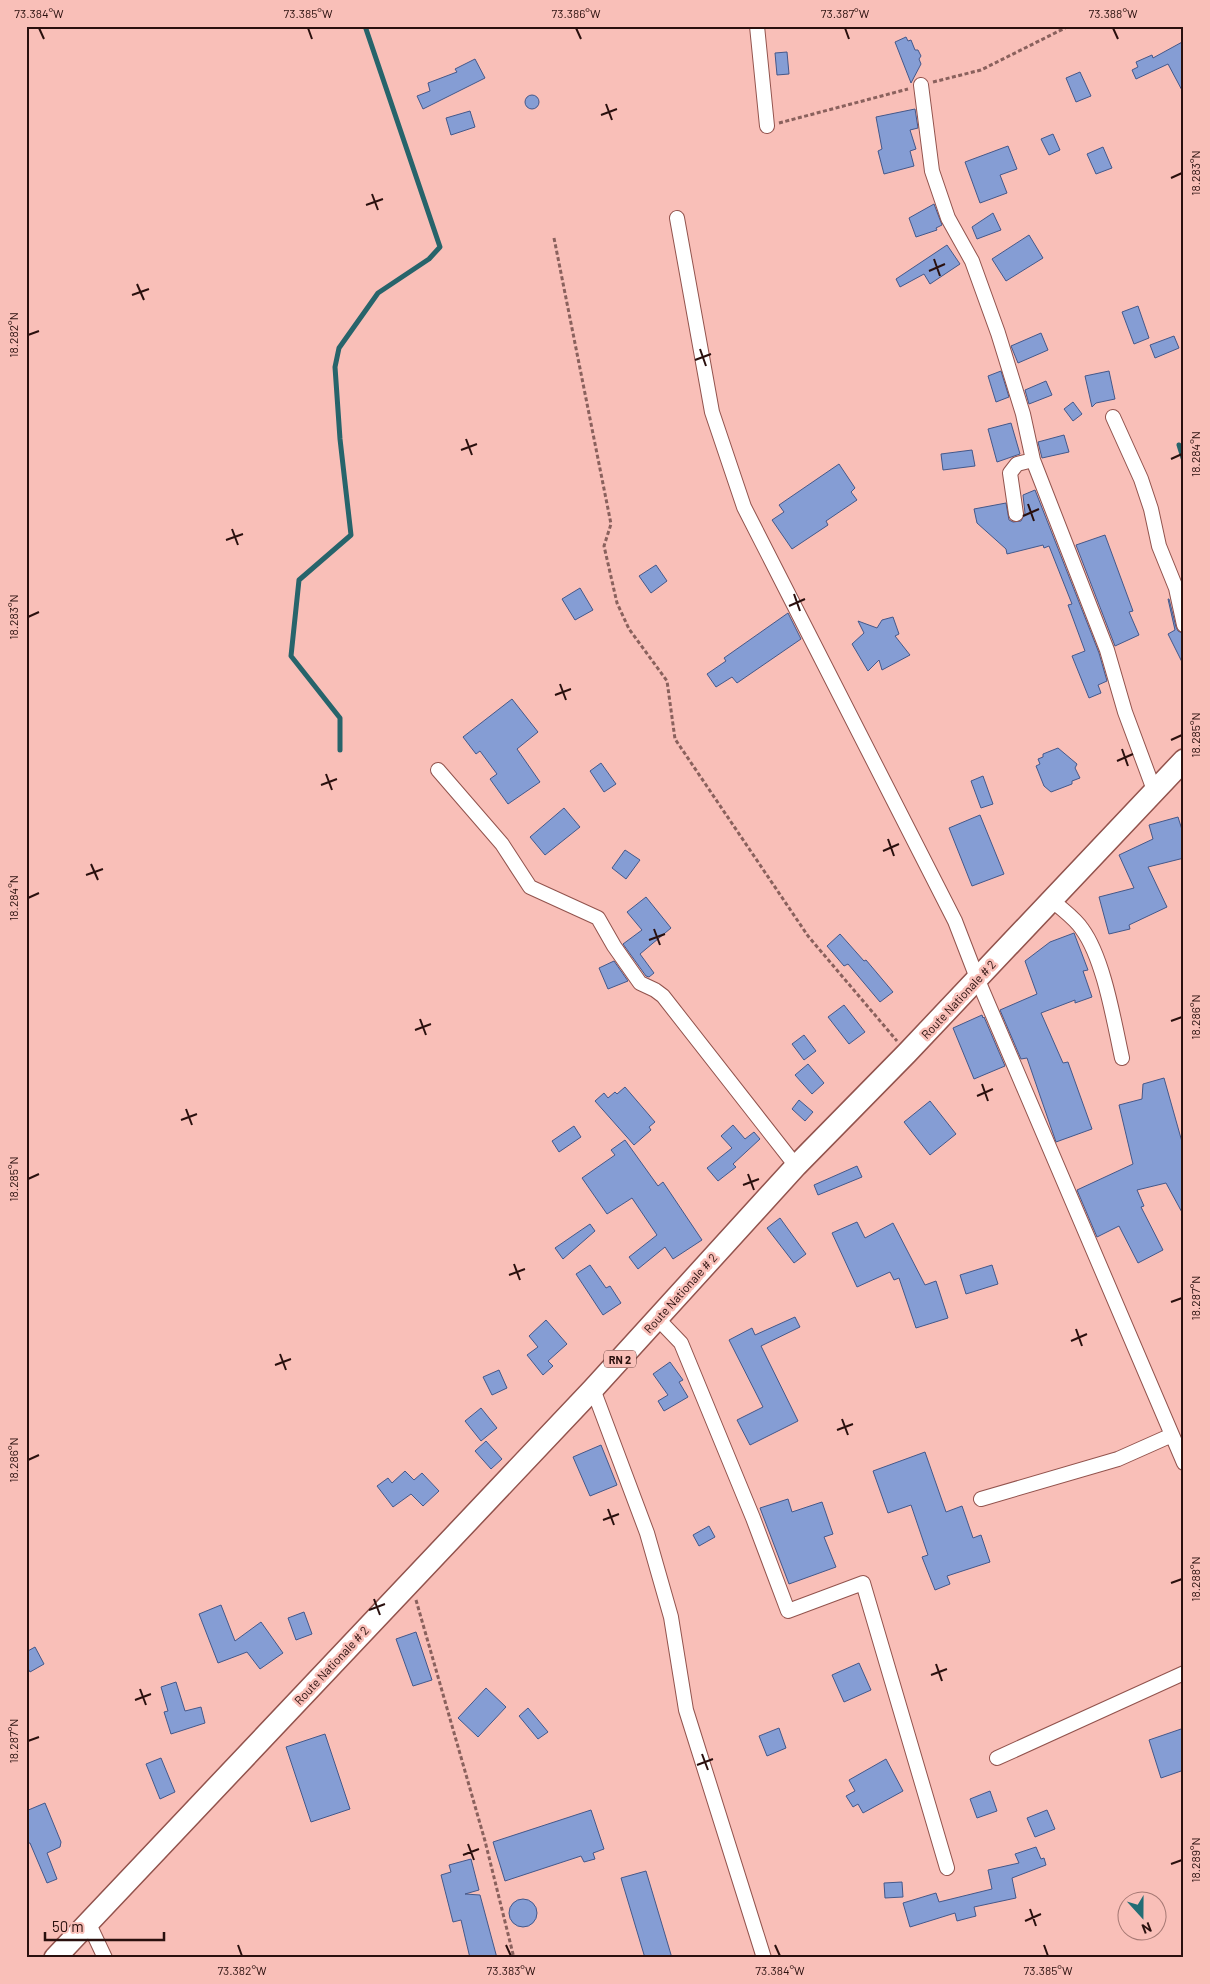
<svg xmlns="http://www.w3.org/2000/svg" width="1210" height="1984" viewBox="0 0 1210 1984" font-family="Barlow,sans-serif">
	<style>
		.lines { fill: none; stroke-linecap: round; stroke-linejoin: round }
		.stream { stroke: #27646b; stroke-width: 5 }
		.building { fill: #859dd4; stroke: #44588a }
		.street-casing { stroke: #92534d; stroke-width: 16 }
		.primary-casing { stroke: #92534d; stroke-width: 24 }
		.path { stroke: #8a615d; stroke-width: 3; stroke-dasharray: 4 2.5; stroke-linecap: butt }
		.street { stroke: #fff; stroke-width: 14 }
		.primary { stroke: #fff; stroke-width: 21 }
		.ticks { fill: none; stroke: #2a100e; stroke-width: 2 }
		.labels { text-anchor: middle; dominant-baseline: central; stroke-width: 5; stroke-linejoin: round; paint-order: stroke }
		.shield { fill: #f9bfb8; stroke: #684441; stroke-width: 1 }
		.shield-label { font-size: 11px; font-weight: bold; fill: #2a100e }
		.street-label { font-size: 12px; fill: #2a100e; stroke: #f9bfb8 }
		.neatline { fill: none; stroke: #2a100e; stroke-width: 2 }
		.ticks-label { font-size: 12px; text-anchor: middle; fill: #2a100e }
	</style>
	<rect width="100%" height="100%" fill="#f9bfb8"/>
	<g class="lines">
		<path class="stream" d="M1179 445 1184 461
			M340 750V718L291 656 299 580 351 535 340 439 335 367 339 348 378 293 429 259 440 247 365 26"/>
	</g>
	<path class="building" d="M906 37 908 41 911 40 915 50H918L921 56 919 59 921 64 911 83 895 42Z
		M1184 41V94L1168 64 1136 79 1132 70 1138 67 1136 62 1152 55 1153 58Z
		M787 52 789 74 777 75 775 53Z
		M475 59 485 78 423 109 417 96 430 91 428 83 457 72 455 69Z
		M1080 72 1091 96 1076 102 1066 78Z
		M525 102a7 7 0 1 1 14 0a7 7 0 1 1-14 0Z
		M915 109 918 128 910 130 916 149 910 151 914 166 884 174 878 151 882 149 876 117Z
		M470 111 475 127 451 135 446 118Z
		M1053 134 1060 150 1049 155 1041 139Z
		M1008 146 1017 169 1000 175 1007 193 980 203 965 162Z
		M1103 147 1112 168 1096 174 1087 154Z
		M934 204 942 225 936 228 937 230 916 237 909 218Z
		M993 213 1001 230 977 239 972 227Z
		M1029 235 1043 258 1006 281 992 259Z
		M947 245 960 264 930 284 924 274 900 287 896 279Z
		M1138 306 1149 338 1134 344 1122 312Z
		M1041 333 1048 350 1018 363 1011 346Z
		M1174 336 1179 348 1155 358 1150 345Z
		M1001 371 1009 397 996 402 988 376Z
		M1109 371 1115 399 1096 403 1092 407 1085 376Z
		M1046 381 1052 395 1029 404 1025 390Z
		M1073 402 1082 414 1073 421 1064 409Z
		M1011 423 1020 454 997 462 988 429Z
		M1064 435 1069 452 1042 458 1038 442Z
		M972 450 975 466 943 470 941 454Z
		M839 464 855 488 851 492 857 500 826 521 828 525 792 549 772 520 784 512 779 505Z
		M1035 490 1099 653 1107 681 1098 685 1101 693 1089 698 1072 656 1085 651 1068 605 1072 604 1049 546 1044 548 1043 545 1007 554 1006 549 977 523 974 509 1006 503 1009 520 1013 522 1021 521 1025 513 1023 495Z
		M1105 535 1133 611 1129 612 1139 635 1115 646 1076 545Z
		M656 565 667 581 651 593 639 576Z
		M580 588 593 610 575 620 562 599Z
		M1168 599H1169L1176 627 1178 631 1184 634V666L1168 634 1175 630Z
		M788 613 801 639 737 683 732 677 716 687 707 674 726 661 724 658Z
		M893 617 899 634 895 636 910 655 882 670 879 660 868 671 852 644 864 633 858 621 877 628 882 620Z
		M512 699 538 732 517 749 540 782 508 804 490 779 497 774 480 751 476 754 463 737Z
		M1058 748 1077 764 1075 768 1080 778 1072 781V784L1051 792 1044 786 1036 766 1040 764 1038 759 1043 757V754Z
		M601 763 616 784 604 792 590 771Z
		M983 776 993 804 981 808 971 781Z
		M564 808 580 827 545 855 530 837Z
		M980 815 1004 874 972 886 949 828Z
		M1178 817 1184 836V858L1148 867 1167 907 1129 925 1130 929 1109 934 1099 897 1134 888 1119 855 1153 839 1149 825Z
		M625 850 640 860 626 879 612 868Z
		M646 897 671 928 640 954 654 973 649 977 646 976 623 944 642 930 627 912Z
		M1074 933 1088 970 1083 971 1092 997 1075 1003V1000L1041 1013 1063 1063 1068 1062 1092 1129 1056 1142 1027 1058 1021 1059 1000 1010 1037 994 1025 961 1050 942Z
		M840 934 864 961 866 960 893 992 880 1002 848 964 844 966 827 946Z
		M614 961 628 981 608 989 599 968Z
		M844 1005 865 1032 849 1044 828 1017Z
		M982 1015 983 1018 984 1017 1005 1066 974 1079 953 1028Z
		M804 1035 816 1051 804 1060 792 1044Z
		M808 1064 824 1083 812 1094 795 1075Z
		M1164 1078 1184 1149V1216L1166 1183 1137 1190 1144 1206 1141 1207 1163 1250 1138 1263 1119 1226 1097 1237 1077 1190 1133 1164 1119 1105 1142 1099 1143 1084Z
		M625 1087 655 1122 649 1127 651 1130 634 1145 595 1101 604 1093 608 1098 615 1092 617 1094Z
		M799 1100 813 1112 805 1121 792 1109Z
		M930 1101 956 1134 930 1155 904 1122Z
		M733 1125 745 1139 754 1132 760 1139 733 1164 736 1167 718 1181 707 1168 732 1148 721 1136Z
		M574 1126 581 1137 559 1152 552 1141Z
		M625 1140 658 1186 663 1182 702 1240 673 1259 665 1247 638 1269 629 1257 657 1235 632 1198 607 1214 582 1178 615 1155 611 1150Z
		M857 1166 862 1177 818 1195 814 1185Z
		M780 1218 806 1254 794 1263 767 1228Z
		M857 1222 865 1238 893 1223 925 1285 936 1281 948 1318 916 1328 899 1278 894 1280 890 1272 857 1287 832 1233Z
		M590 1224 595 1231 563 1259 555 1248Z
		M590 1265 606 1288 610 1286 621 1303 603 1315 576 1274Z
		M992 1265 998 1284 966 1294 960 1275Z
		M795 1317 800 1327 761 1346 798 1421 750 1445 737 1420 763 1407 729 1340 752 1328 755 1335Z
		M546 1320 567 1344 548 1361 553 1366 543 1375 527 1355 538 1347 529 1336Z
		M670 1362 683 1380 679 1382 688 1397 664 1411 658 1401 668 1395 653 1374Z
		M499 1370 507 1388 492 1395 483 1377Z
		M481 1408 497 1428 481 1441 465 1421Z
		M486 1441 502 1459 491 1469 475 1451Z
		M601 1445 617 1485 590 1496 573 1457Z
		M925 1452 946 1512 962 1506 973 1538 981 1535 990 1562 947 1576 950 1584 935 1590 922 1557 928 1555 911 1505 888 1513 873 1471Z
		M405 1471 414 1480 422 1473 439 1491 423 1506 411 1494 393 1507 377 1486 388 1478 392 1483Z
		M788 1499 792 1512 822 1502 833 1534 824 1537 836 1567 789 1584 760 1508Z
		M709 1526 715 1537 699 1546 693 1535Z
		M221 1605 235 1641 261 1622 283 1653 260 1669 247 1652 218 1663 199 1614Z
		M304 1612 312 1634 296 1640 288 1618Z
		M416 1632 432 1680 413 1686 396 1639Z
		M35 1647 44 1664 30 1672 26 1665V1652Z
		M859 1663 871 1690 844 1702 832 1675Z
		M176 1682 185 1711 201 1707 205 1723 171 1734 164 1712 168 1711 161 1687Z
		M486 1688 506 1707 478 1737 458 1718Z
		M528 1708 548 1732 538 1739 519 1716Z
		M779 1728 786 1748 767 1756 759 1736Z
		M1184 1728V1770L1161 1778 1149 1740Z
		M325 1734 350 1809 311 1822 286 1747Z
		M161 1758 175 1792 160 1799 146 1764Z
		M886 1759 903 1791 863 1813 858 1804 853 1807 846 1796 855 1791 849 1780Z
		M990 1791 997 1811 977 1818 970 1799Z
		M45 1803 61 1842 60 1847 47 1853 57 1879 47 1883 30 1843H26V1811Z
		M591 1810 604 1849 593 1853 595 1859 584 1862 581 1856 505 1881 493 1842Z
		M1047 1810 1055 1829 1035 1837 1027 1818Z
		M1036 1847 1041 1859 1044 1858 1046 1865 1012 1878 1016 1898 974 1907 976 1916 957 1921 955 1913 910 1927 903 1903 936 1893 939 1902 992 1889 988 1870 1019 1863 1015 1854Z
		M471 1859 479 1890 465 1894 480 1895 497 1958H470L461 1920 453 1922 441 1875 451 1872 449 1865Z
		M646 1871 672 1958H645L621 1878Z
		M902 1882 903 1897 885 1898 884 1883Z
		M509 1913a14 14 0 1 1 28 0a14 14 0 1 1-28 0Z"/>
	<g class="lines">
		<defs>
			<path id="street" d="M757 26 767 126
				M921 85 932 171 948 218 972 261 998 333 1023 414 1033 460 1107 650 1125 712 1154 790
				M677 218 712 412 744 507 955 921 977 978 1184 1463
				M1113 417 1141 479 1151 509 1159 546 1176 588 1184 625
				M1016 514 1010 473 1017 464 1033 460
				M438 770 502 844 530 887 598 918 614 946 640 983 655 990 663 996 796 1166
				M1051 899C1061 909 1075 918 1082 929 1104 959 1114 1022 1122 1058
				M657 1318 681 1343 753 1518 788 1611 863 1583 947 1868
				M593 1389 647 1533 671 1617 686 1710 764 1958
				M981 1499 1118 1459 1172 1435
				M997 1758 1184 1673
				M88 1922 105 1958"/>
			<path id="primary" d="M55 1958 593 1389 796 1166 907 1053 1184 760"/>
		</defs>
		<use href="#street" class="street-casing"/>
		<use href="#primary" class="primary-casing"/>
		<path class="path" d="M933 82 981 70 1069 26
			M779 123 908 89
			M554 238 611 524 604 546 617 603 629 629 667 681 675 739 808 936 897 1041
			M416 1600 485 1841 514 1958"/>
		<use href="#street" class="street"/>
		<use href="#primary" class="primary"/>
	</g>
	<path class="ticks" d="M39 28 44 39M308 28 312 39M576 28 581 39M845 28 849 39M1113 28 1118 39M606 104 612 120M601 115 617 109M1171 178 1182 173M372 194 378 210M366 205 383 199M934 259 940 276M929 271 945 264M137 284 144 300M132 295 149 289M28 335 39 331M700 349 706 366M695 360 711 354M466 439 472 455M461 450 477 444M1171 459 1182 454M1028 504 1034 521M1023 516 1039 509M232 529 238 545M226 540 243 534M794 594 800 611M789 606 805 599M28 617 39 612M560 684 566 700M555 695 571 689M1171 740 1182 735M1122 749 1128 766M1117 761 1133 754M326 774 332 790M321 785 337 779M888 839 894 856M883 851 899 844M91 864 98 880M86 875 103 869M28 898 39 893M654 929 660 945M649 940 665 934M420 1019 426 1035M1171 1021 1182 1017M415 1030 431 1024M982 1084 988 1101M977 1096 993 1089M186 1109 192 1125M181 1120 197 1114M748 1174 754 1190M28 1179 39 1174M743 1185 759 1179M514 1264 520 1280M509 1275 525 1269M1171 1302 1182 1298M1076 1329 1082 1346M1071 1341 1087 1334M280 1354 286 1370M275 1365 291 1359M842 1419 848 1435M837 1430 853 1424M28 1460 39 1455M608 1509 614 1525M603 1520 619 1514M1171 1583 1182 1579M374 1599 380 1615M369 1610 385 1604M936 1664 942 1681M931 1675 947 1669M140 1689 146 1705M135 1700 151 1694M28 1741 39 1737M702 1754 708 1770M697 1765 713 1759M468 1844 474 1860M463 1855 479 1849M1171 1864 1182 1860M1030 1909 1036 1926M1025 1921 1041 1914M238 1945 242 1956M506 1945 511 1956M775 1945 780 1956M1044 1945 1048 1956"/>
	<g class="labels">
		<rect class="shield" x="604" y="1350.5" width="32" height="17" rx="4"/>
		<g class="shield-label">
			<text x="620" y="1359">RN 2</text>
		</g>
		<g class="street-label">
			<text transform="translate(958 999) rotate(-47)">Route Nationale # 2</text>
			<text transform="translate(680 1293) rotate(-48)">Route Nationale # 2</text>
			<text transform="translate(331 1665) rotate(-47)">Route Nationale # 2</text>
		</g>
	</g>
	<rect width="1210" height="1984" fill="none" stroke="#f9bfb8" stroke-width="55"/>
	<g transform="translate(1142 1916) rotate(159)"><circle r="24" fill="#f9bfb8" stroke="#a67974"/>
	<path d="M0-4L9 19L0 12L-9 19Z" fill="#226d75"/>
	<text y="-8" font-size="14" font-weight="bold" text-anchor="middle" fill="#2a100e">N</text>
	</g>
	<path d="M45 1932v8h119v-8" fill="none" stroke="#2a100e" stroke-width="2.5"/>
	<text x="52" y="1932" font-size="15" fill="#2a100e" stroke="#f9bfb8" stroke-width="4" paint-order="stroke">50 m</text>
	<rect x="28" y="28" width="1154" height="1928" class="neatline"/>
	<g class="ticks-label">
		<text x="39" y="18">73.384°W</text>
		<text x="308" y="18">73.385°W</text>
		<text x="576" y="18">73.386°W</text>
		<text x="845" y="18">73.387°W</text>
		<text x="1113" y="18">73.388°W</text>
		<text transform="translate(1196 173) rotate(-90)" y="4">18.283°N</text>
		<text transform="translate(14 335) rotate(-90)" y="4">18.282°N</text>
		<text transform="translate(1196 454) rotate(-90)" y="4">18.284°N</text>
		<text transform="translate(14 617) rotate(-90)" y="4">18.283°N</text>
		<text transform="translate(1196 735) rotate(-90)" y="4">18.285°N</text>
		<text transform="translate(14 898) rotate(-90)" y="4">18.284°N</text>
		<text transform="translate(1196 1017) rotate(-90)" y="4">18.286°N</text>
		<text transform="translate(14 1179) rotate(-90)" y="4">18.285°N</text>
		<text transform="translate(1196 1298) rotate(-90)" y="4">18.287°N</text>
		<text transform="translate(14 1460) rotate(-90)" y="4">18.286°N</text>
		<text transform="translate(1196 1579) rotate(-90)" y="4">18.288°N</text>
		<text transform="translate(14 1741) rotate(-90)" y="4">18.287°N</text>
		<text transform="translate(1196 1860) rotate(-90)" y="4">18.289°N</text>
		<text x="242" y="1975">73.382°W</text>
		<text x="511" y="1975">73.383°W</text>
		<text x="780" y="1975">73.384°W</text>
		<text x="1048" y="1975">73.385°W</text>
	</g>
</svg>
